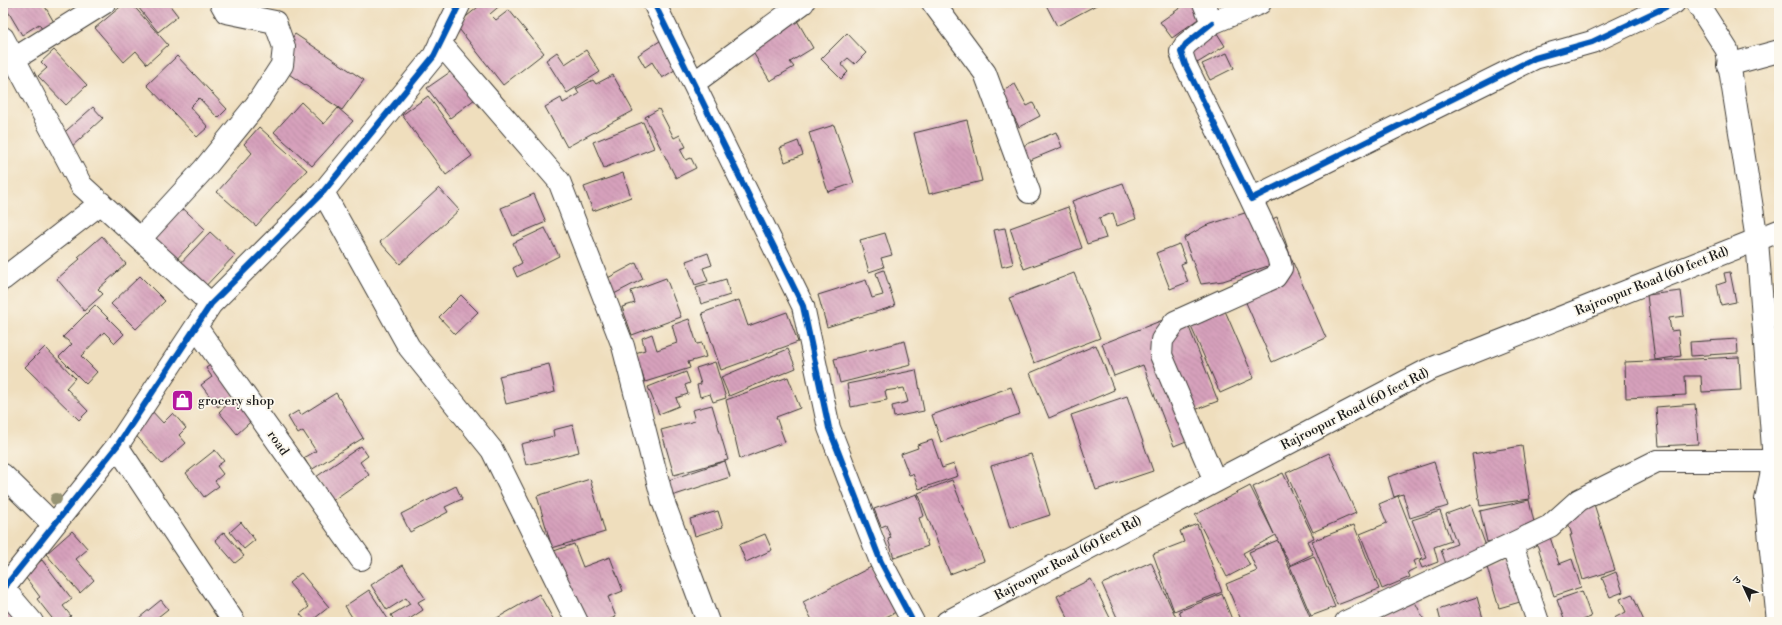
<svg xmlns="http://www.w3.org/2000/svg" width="1782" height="625" viewBox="0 0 1782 625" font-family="'Libre Bodoni','Noto Serif Devanagari',serif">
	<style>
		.building { fill: url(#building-back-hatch) }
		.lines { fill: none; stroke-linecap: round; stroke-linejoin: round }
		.minor-casing { stroke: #3c3934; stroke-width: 24 }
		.tertiary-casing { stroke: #3c3934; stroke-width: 24 }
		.secondary-casing { stroke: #3c3934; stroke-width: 24 }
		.minor { stroke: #fff; stroke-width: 22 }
		.tertiary { stroke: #fff; stroke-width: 22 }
		.secondary { stroke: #fff; stroke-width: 22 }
		.cycleway-casing { stroke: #fbf7ec; stroke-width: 8 }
		.cycleway { stroke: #0057b8; stroke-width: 6 }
		.tree { fill: #969373 }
		.labels { text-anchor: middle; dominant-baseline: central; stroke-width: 3.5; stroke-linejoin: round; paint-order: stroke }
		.street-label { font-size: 13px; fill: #1c1c1c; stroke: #fbf7ec }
		.poi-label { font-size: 13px; fill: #1c1c1c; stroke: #fbf7ec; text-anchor: start }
	</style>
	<defs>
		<pattern id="building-back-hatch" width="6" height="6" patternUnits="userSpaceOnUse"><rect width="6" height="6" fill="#d6a0bb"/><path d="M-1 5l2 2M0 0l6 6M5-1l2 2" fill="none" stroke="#b789a0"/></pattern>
	</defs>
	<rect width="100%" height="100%" fill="#fbf7ec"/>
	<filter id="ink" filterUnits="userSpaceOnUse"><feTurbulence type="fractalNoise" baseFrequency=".025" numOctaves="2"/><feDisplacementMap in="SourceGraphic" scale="8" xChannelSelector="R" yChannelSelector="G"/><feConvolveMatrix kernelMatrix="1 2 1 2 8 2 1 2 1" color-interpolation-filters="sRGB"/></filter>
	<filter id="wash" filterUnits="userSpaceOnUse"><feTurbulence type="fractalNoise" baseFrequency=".012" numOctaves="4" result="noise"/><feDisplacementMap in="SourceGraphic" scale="16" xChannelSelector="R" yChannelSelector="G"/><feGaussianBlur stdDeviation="0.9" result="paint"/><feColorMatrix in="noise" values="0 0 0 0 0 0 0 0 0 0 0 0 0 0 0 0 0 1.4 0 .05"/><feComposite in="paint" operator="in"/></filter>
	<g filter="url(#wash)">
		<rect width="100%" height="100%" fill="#efdebd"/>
		<g id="blocks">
			<path class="building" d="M15 3H43L55 24 43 31 39 24 22 35 6 8Z
				M125 3H131L168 45 147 64 136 51 124 62 95 28Z
				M143 3H168L178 16 158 32 138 7Z
				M483 3H503L490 14 496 20 509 10 544 53 503 85 456 25Z
				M1045 3H1100L1057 26Z
				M1187 3H1192L1201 17 1172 38 1160 22Z
				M795 17 813 48 790 62 794 67 770 81 748 44Z
				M1215 30 1225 46 1189 68 1179 51Z
				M847 33 866 53 855 64 848 58 841 64 848 72 841 79 821 59Z
				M295 34 364 80 342 110 274 64Z
				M663 39 681 66 662 78 652 62 645 67 638 55Z
				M54 50 87 85 66 105 38 76 47 68 41 62Z
				M586 50 600 72 567 93 546 60 557 52 565 64Z
				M1227 53 1234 68 1210 80 1202 64Z
				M177 56 227 109 218 118 199 98 190 107 208 127 197 137 147 85Z
				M453 70 475 99 450 118 427 88Z
				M613 75 633 111 567 147 545 107 561 98 563 103 579 94 576 89 593 80 596 84Z
				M1015 84 1027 106 1033 103 1040 116 1019 127 1001 92Z
				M428 96 472 156 446 175 402 115Z
				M301 102 324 124 338 108 353 121 312 166 274 132Z
				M93 107 103 118 69 149 58 138Z
				M659 109 674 138 680 135 686 147 680 149 686 160 691 158 696 168 676 178 645 117Z
				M967 120 982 181 929 194 914 133Z
				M643 122 654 148 604 168 593 142Z
				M834 125 854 183 828 192 809 133Z
				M259 127 307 170 256 226 217 192 252 153 244 144Z
				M1056 132 1062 147 1023 163 1018 148Z
				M798 141 803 155 785 162 780 148Z
				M623 173 631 197 593 211 584 187Z
				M1123 183 1136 219 1117 226 1113 213 1099 218 1106 238 1087 244 1072 201Z
				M439 188 459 210 400 264 380 242Z
				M534 194 546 222 513 236 501 208Z
				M173 199 205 229 170 266 142 239Z
				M1068 207 1082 248 1024 269 1010 228Z
				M1263 207 1267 221 1277 217 1291 258 1326 338 1272 362 1237 282 1289 259 1223 281 1201 284 1184 238 1205 226Z
				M545 228 559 256 517 277 513 268 522 263 513 243Z
				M1005 228 1013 264 1002 267 994 230Z
				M210 232 235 255 199 293 174 270Z
				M885 233 892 255 881 258 884 267 869 272 860 240Z
				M102 236 126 264 98 289 103 294 84 311 57 279 80 259 78 257Z
				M1179 244 1186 262 1181 264 1188 282 1170 289 1156 253Z
				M708 253 712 265 703 268 708 281 695 285 686 261Z
				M636 263 643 279 612 295 604 280Z
				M884 270 895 306 827 327 818 295 866 280 872 298 883 295 876 273Z
				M1730 272 1736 302 1721 305 1717 285 1726 282 1724 273Z
				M1074 273 1100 338 1034 363 1009 298Z
				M140 276 165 301 136 329 111 304Z
				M666 278 681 317 632 335 622 307 635 303 631 291Z
				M726 279 730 295 701 304 696 288Z
				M1681 291 1684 316 1669 318 1671 331 1678 330 1681 356 1655 360 1647 295Z
				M461 295 478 312 455 334 439 317Z
				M739 300 748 326 787 312 798 342 721 370 702 313Z
				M95 305 124 334 115 343 104 332 81 356 97 372 86 384 59 357 72 344 63 337Z
				M1223 306 1254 378 1220 393 1189 322Z
				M1183 312 1218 401 1192 411 1201 435 1174 446 1143 365 1114 376 1102 344Z
				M689 319 697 344 702 343 706 357 688 362 690 368 645 382 635 353 645 350 642 338 652 334 657 350 677 343 672 325Z
				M1737 339 1738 353 1691 356 1690 342Z
				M905 341 911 365 840 383 834 359Z
				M1096 345 1114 390 1049 418 1030 373Z
				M45 347 75 378 66 388 88 411 79 420 25 367Z
				M788 349 796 368 729 396 721 377Z
				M1739 357 1741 390 1702 392 1701 376H1685L1686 395 1626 398 1625 362Z
				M216 361 234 395 218 407 201 385 212 377 206 368Z
				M715 362 726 398 713 402 710 394 700 397 697 385 701 384 696 368Z
				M549 364 555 392 506 404 499 376Z
				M916 370 924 411 894 417 892 406 908 402 904 388 885 391 887 400 851 407 847 384Z
				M686 372 690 383 685 385 688 394 676 398 679 406 659 414 648 387Z
				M788 377 800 408 776 417 785 442 740 459 726 400Z
				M1011 387 1020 414 941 442 932 415Z
				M241 392 259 414 237 434 219 412Z
				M336 393 363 438 311 470 304 458 316 451 303 431 298 434 288 417 298 411 301 415Z
				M1127 396 1153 471 1096 490 1071 415Z
				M1695 404 1698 444 1659 446 1656 407Z
				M712 405 728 460 674 475 661 430 695 421 692 410Z
				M151 410 163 423 173 413 186 428 179 435 186 443 162 464 130 429Z
				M573 425 579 452 526 465 521 444 554 436 553 430Z
				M932 440 942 468 954 464 958 476 919 489 913 474 909 475 901 454 918 448 917 445Z
				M361 446 368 456 360 462 369 475 332 501 316 477Z
				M1522 446 1530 499 1480 506 1472 454Z
				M215 450 224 461 217 466 223 474 215 481 219 486 204 497 186 473Z
				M1329 453 1356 513 1313 532 1286 473Z
				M1031 454 1050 515 1010 528 991 466Z
				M725 461 730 477 669 497 663 482Z
				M1434 462 1448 506 1410 518 1403 494 1394 497 1388 477Z
				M1283 473 1314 538 1307 541 1313 554 1290 565 1278 541 1312 622H1242L1226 584 1257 571 1249 552 1278 540 1276 535 1243 553 1250 565 1227 577 1195 515 1250 486 1274 534 1253 487Z
				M590 479 605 532 552 548 537 496Z
				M952 480 984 561 950 574 918 493Z
				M456 486 462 499 445 507 448 512 410 532 401 514Z
				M917 494 924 516 919 518 928 546 894 558 888 539 891 538 886 525 881 527 874 509Z
				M1398 496 1422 558 1413 561 1416 568 1408 572 1410 577 1382 589 1360 534 1387 523 1379 504Z
				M1529 500 1536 531 1487 542 1480 511Z
				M1594 504 1615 570 1583 580 1570 535H1572L1565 513Z
				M1471 505 1487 549 1446 564 1441 550 1457 544 1446 514Z
				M718 511 723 527 695 536 690 519Z
				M1440 511 1451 541 1434 547 1438 562 1422 568 1419 561 1427 558 1412 520Z
				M241 522 255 540 244 549 230 532Z
				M1197 524 1222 592 1174 611 1153 554 1184 542 1180 531Z
				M1354 525 1379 589 1337 605 1312 541Z
				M72 531 88 549 76 559 94 580 80 593 46 554Z
				M1548 531 1559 564 1572 559 1581 587 1554 596 1534 535Z
				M224 532 244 556 235 563 215 540Z
				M765 534 772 550 746 562 739 545Z
				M574 544 583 567 610 557 623 591 608 597 616 617 602 622H579L554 551Z
				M1314 556 1335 607 1311 616 1290 566Z
				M1514 556 1527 600 1499 608 1486 564Z
				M42 560 72 599 63 606 71 616 63 622H55L37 599 40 597 23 574Z
				M1151 562 1178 622H1119L1102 584Z
				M403 565 425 598 418 602 423 610 405 622H395L391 615 410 604 406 598 387 610 371 585Z
				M873 566 896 612 876 622H813L803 602Z
				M1616 572 1623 592 1610 597 1602 578Z
				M301 573 329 607 310 622H307L300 614 309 607 289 583Z
				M1091 579 1112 622H1070L1057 596Z
				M369 590 390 622H355L345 606Z
				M1582 591 1591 617 1577 622H1565L1557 600Z
				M539 594 555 622H490Z
				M1222 594 1233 622H1183L1179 611Z
				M1632 594 1644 621 1616 622 1614 618 1626 612 1620 599Z
				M1477 597 1484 622H1441L1438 610Z
				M161 600 168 609 158 617 163 622H134Z
				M1414 600 1425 622H1367Z
				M3 605 28 622H3Z"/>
		</g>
	</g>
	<g filter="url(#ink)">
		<use href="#blocks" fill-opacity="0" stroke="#3c3934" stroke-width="1"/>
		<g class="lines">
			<defs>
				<path id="minor" d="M654 3 803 306 829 428 881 562 913 622
					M933 3 985 73 1029 192
					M1204 3 1212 23 1260 3
					M1212 23 1186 44 1181 52 1185 64 1251 199 1535 58 1592 42 1674 3
					M3 38 81 185 211 304
					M440 43 559 181 623 346 663 501 708 622
					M14 59 104 3
					M1728 65 1779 51
					M694 83 803 3
					M323 192 409 347 492 450 577 622
					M140 239 204 169 256 105 282 65 284 47 275 22 226 12 221 3
					M3 279 101 203
					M196 327 361 559
					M117 446 234 622
					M3 475 54 525
					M1215 481 1161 355 1162 340 1175 322 1275 277 1281 268 1278 256 1251 199
					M1512 545 1538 622
					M3 588 32 622
					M3 589 117 446 211 304 323 192 434 56 460 3
					M1346 622 1550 526 1579 500 1657 461H1774"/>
				<path id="tertiary" d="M1697 3 1727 50 1757 240 1774 461 1766 500 1778 622"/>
				<path id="secondary" d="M947 622 1428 370 1779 231"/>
			</defs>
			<use href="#minor" class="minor-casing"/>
			<use href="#tertiary" class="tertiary-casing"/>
			<use href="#secondary" class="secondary-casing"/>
			<use href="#minor" class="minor"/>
			<use href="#tertiary" class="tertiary"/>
			<use href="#secondary" class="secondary"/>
			<defs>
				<path id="cycleway" d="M654 3 803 306 829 428 881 562 913 622
					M1212 23 1186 44 1181 52 1185 64 1251 199 1535 58 1592 42 1674 3
					M3 589 117 446 211 304 323 192 434 56 460 3"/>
			</defs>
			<use href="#cycleway" class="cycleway-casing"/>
			<use href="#cycleway" class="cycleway"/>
		</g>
		<circle class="tree" cx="56" cy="499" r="6"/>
	</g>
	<defs>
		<symbol id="shop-square" viewBox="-11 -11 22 22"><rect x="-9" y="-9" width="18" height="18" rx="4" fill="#b5179e" stroke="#fbf7ec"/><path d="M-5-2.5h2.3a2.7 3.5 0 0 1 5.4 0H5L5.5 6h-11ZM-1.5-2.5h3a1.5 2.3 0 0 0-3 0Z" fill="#fff"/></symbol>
	</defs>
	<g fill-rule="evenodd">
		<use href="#shop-square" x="170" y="388" width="25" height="25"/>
	</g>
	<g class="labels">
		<g class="street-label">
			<text transform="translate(1652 281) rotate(-22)">Rajroopur Road (60 feet Rd)</text>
			<text transform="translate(1355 409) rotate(-27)">Rajroopur Road (60 feet Rd)</text>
			<text transform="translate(278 443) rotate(55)">road</text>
			<text transform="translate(1068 558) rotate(-28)">Rajroopur Road (60 feet Rd)</text>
		</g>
		<g class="poi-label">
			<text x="198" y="401">grocery shop</text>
		</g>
	</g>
	<rect width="1782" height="625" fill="none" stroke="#fbf7ec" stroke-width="16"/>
	<g transform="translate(1744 587) rotate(314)" stroke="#fbf7ec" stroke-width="3" paint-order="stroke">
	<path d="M0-3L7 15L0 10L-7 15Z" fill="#1c1c1c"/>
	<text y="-6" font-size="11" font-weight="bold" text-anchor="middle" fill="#1c1c1c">उ</text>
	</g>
</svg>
